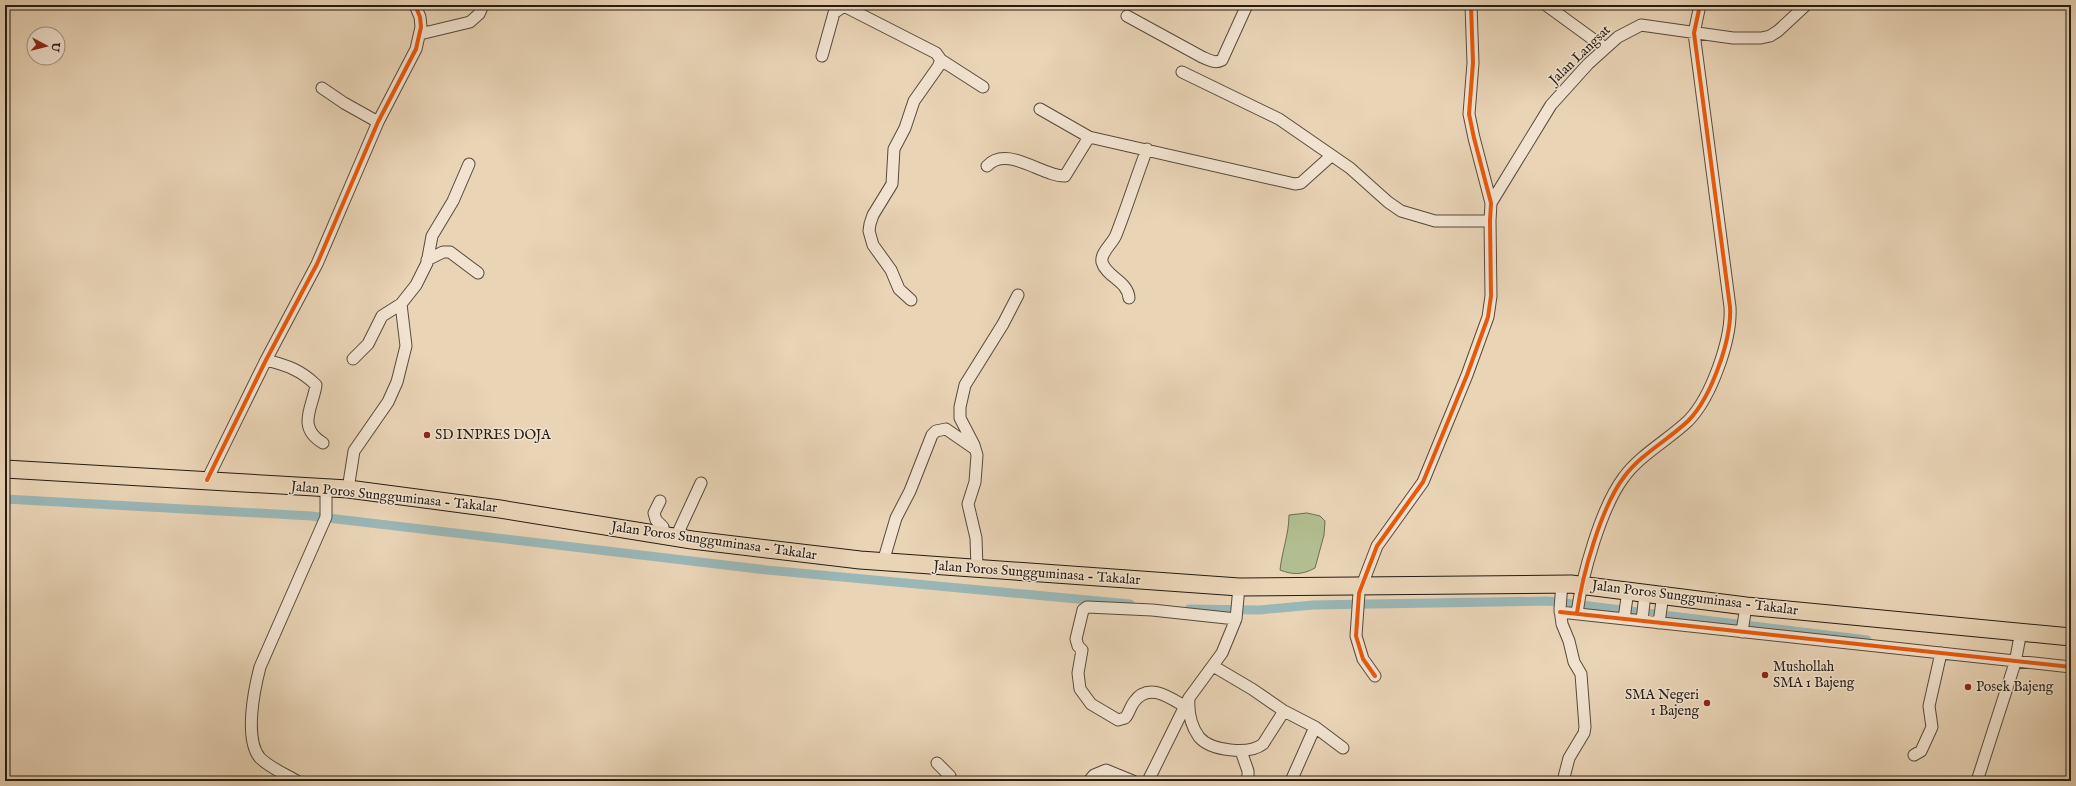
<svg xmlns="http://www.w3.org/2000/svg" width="2076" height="786" viewBox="0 0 2076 786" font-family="'IM FELL English',serif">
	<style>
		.green { fill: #b2be91; stroke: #6b6d52 }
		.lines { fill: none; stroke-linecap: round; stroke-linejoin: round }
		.canal { stroke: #9ab7b7; stroke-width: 9 }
		.minor-casing { stroke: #554a3c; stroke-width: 13 }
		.highway-casing { stroke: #241c13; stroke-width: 19 }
		.minor { stroke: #f1e3d0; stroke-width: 11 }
		.highway { stroke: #e9d4b6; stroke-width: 17 }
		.cycleway-casing { stroke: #f1e3d0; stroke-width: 6 }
		.cycleway { stroke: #e8590c; stroke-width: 4 }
		.poi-dot { fill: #8f2418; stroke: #f1e3d0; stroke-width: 1.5 }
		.labels { text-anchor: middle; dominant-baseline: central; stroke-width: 3; stroke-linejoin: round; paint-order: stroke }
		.street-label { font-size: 14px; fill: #241c13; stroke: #f1e3d0 }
		.poi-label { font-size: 14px; fill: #241c13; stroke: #f1e3d0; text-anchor: start }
	</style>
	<rect width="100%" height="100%" fill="#e9d4b6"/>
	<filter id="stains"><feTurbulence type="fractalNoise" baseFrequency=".005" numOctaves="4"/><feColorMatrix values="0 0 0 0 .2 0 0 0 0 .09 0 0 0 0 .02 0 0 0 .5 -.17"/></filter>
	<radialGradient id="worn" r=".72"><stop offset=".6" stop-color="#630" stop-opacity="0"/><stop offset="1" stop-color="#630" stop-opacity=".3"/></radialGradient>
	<path class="green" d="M1307 513 1320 516 1325 521 1324 535 1315 568C1302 575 1293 575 1280 570 1282 551 1289 534 1289 515Z"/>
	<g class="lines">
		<path class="canal" d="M5 499 311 516 767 570 1130 604
			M1189 609 1259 610 1313 605 1548 601 1867 640"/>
		<defs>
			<path id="minor" d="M842 5 936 53 941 60 938 67 914 101 905 128 894 149 892 184 873 215 870 224 869 231 873 245 891 270 899 289 911 300
				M1546 5 1605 48
				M1127 16 1202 57C1209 60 1215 64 1222 60L1247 5
				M420 34 470 22 479 14 483 5
				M822 56 834 13 844 6
				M941 60 983 87
				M1182 72 1279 119 1350 168 1388 202 1401 211 1435 221H1490
				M322 88 344 103 378 122
				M1040 109 1089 137
				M987 166C1007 144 1043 177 1065 176L1089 137 1295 184 1301 183 1331 156
				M1491 203 1551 105 1588 64 1618 37 1641 25 1733 38H1761L1770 36 1778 31 1806 5
				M427 260 443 252H450L478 273
				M1129 298C1128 281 1106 277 1102 262 1100 253 1113 243 1116 235 1127 207 1136 178 1147 149
				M353 359 368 344 382 316 401 304
				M266 360C286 365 301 370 316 385 313 407 296 427 323 443
				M207 480 266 360 317 264 378 122 416 49 421 27 420 17 415 5
				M348 489 354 451 388 402 397 382 406 346 401 304 416 285 427 263 432 236 453 201 469 164
				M660 501 654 513 656 520 663 527V535
				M676 537 701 483
				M883 562 896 518 910 491 932 435 936 431 946 429 975 449
				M977 568 976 538 968 504 975 482 977 455 974 445 960 418V407L965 385 1003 324 1018 295
				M1562 583 1560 609 1562 624 1569 641 1574 662 1581 674 1585 727 1584 733 1569 758 1563 781
				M1560 612 2071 667
				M1577 613C1582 576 1601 507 1624 477 1640 455 1668 440 1688 421 1711 398 1732 339 1730 307L1694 33 1700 5
				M1624 619 1628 590
				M1642 621 1645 593
				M1659 623 1663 594
				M1742 632 1746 606
				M1213 666 1252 689 1284 711
				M1375 676 1363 659 1356 636 1359 593 1377 546 1423 482 1467 375 1488 317 1491 296 1490 221 1491 203 1474 138 1469 114 1473 63 1471 5
				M1189 698C1188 712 1191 726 1199 737 1211 751 1249 755 1263 744L1284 711 1315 727 1343 748
				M1184 706C1169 697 1148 682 1134 702 1130 707 1129 714 1125 718L1118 720 1091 704 1080 689 1078 673 1082 650 1078 646 1076 639 1083 610 1087 607 1152 610 1236 619
				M1241 751 1248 771V781
				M1914 755 1921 751 1932 727 1929 706 1941 653
				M937 763 950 776
				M297 781C285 774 270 768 260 758 244 739 254 690 260 667L326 517V488
				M1089 781 1094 775 1106 770 1133 781
				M1148 781 1189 698 1222 653 1236 619 1239 587
				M1291 781 1315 727
				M1977 781 2015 663 2021 631"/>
			<path id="highway" d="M5 469 348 489 500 509 692 540 860 560 1239 587 1571 584 1746 606 2071 637"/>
		</defs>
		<use href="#minor" class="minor-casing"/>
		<use href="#highway" class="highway-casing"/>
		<use href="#minor" class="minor"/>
		<use href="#highway" class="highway"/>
		<defs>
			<path id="cycleway" d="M207 480 266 360 317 264 378 122 416 49 421 27 420 17 415 5
				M1560 612 2071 667
				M1577 613C1582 576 1601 507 1624 477 1640 455 1668 440 1688 421 1711 398 1732 339 1730 307L1694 33 1700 5
				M1375 676 1363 659 1356 636 1359 593 1377 546 1423 482 1467 375 1488 317 1491 296 1490 221 1491 203 1474 138 1469 114 1473 63 1471 5"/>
		</defs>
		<use href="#cycleway" class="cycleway-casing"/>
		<use href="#cycleway" class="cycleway"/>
	</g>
	<g class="poi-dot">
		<circle cx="427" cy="435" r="4"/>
		<circle cx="1765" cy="675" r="4"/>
		<circle cx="1968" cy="687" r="4"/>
		<circle cx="1707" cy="703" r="4"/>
	</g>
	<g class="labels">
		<g class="street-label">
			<text transform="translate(1580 55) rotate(-44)">Jalan Langsat</text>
			<text transform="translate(394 497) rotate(6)">Jalan Poros Sungguminasa - Takalar</text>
			<text transform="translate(714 541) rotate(8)">Jalan Poros Sungguminasa - Takalar</text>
			<text transform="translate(1037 573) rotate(4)">Jalan Poros Sungguminasa - Takalar</text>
			<text transform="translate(1695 598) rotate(7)">Jalan Poros Sungguminasa - Takalar</text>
		</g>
		<g class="poi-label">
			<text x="435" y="435">SD INPRES DOJA</text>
			<text x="1773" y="667">Mushollah<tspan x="1773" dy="16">SMA 1 Bajeng</tspan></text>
			<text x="1976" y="687">Posek Bajeng</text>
			<text x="1699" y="695" text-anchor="end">SMA Negeri<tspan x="1699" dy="16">1 Bajeng</tspan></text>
		</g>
	</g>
	<rect width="2076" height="786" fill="none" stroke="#e9d4b6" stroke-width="20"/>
	<rect x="6" y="6" width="2064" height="774" fill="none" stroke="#241c13" stroke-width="2"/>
	<rect x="10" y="10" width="2056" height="766" fill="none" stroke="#241c13"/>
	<g transform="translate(46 46) rotate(97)"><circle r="19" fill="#f1e3d0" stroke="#9f9384"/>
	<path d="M0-3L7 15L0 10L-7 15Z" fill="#8f2418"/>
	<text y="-6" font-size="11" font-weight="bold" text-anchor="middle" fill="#241c13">U</text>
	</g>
	<rect width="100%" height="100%" filter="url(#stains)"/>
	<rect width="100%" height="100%" fill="url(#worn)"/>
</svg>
